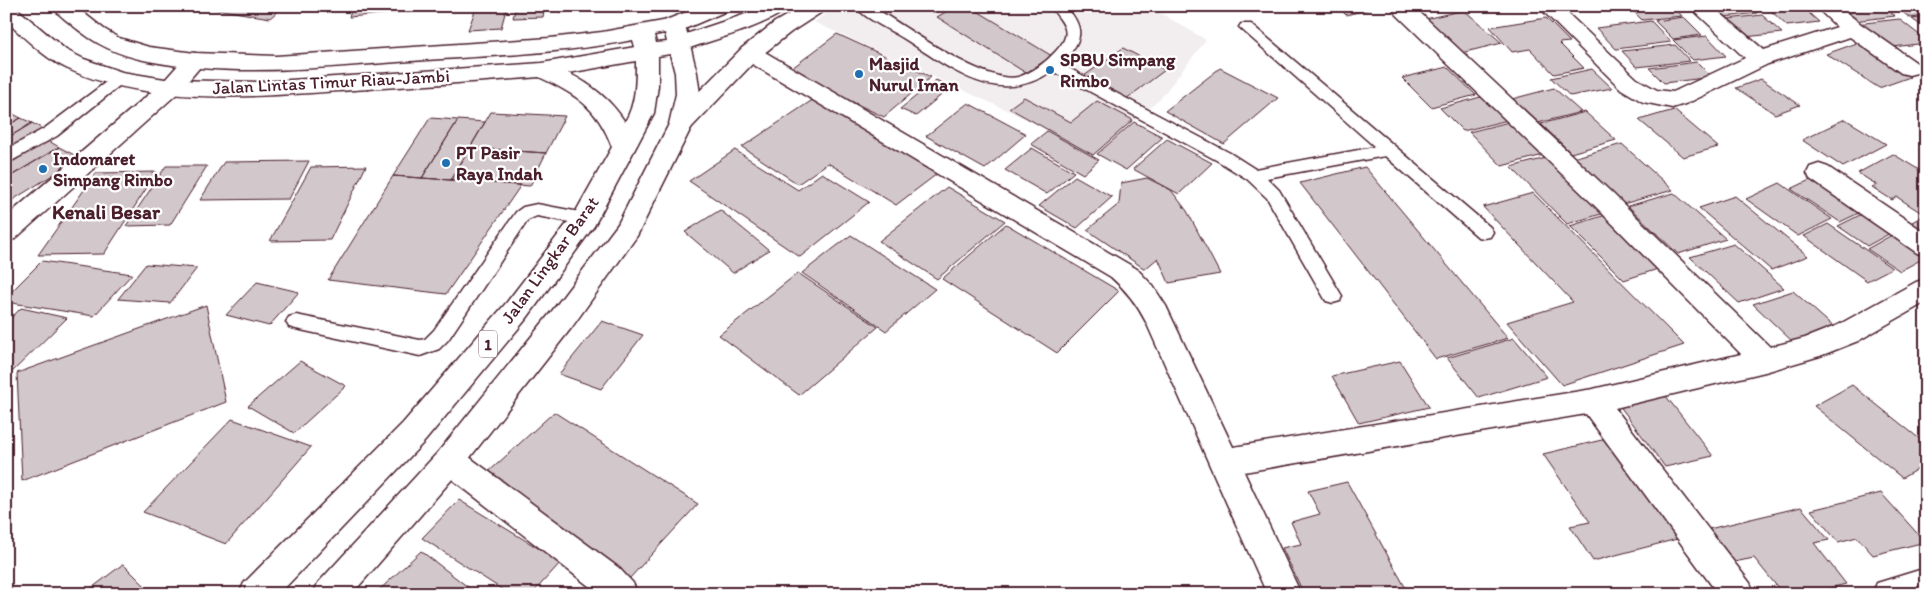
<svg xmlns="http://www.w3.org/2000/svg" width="1932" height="600" viewBox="0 0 1932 600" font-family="Itim,sans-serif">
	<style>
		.built { fill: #f2eeef }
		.building { fill: #d2c7cb; stroke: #4a1f2b }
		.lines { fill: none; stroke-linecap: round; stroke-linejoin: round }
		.lane-casing { stroke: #4a1f2b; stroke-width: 3 }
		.street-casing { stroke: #4a1f2b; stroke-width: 3 }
		.primary-casing { stroke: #4a1f2b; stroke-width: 3 }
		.highway-casing { stroke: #4a1f2b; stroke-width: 3 }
		.lane { fill: #fff; fill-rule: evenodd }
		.street { fill: #fff; fill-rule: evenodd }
		.primary { fill: #fff; fill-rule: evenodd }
		.highway { fill: #fff; fill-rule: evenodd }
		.poi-dot { fill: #1f6fb2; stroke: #fff; stroke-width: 2 }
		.labels { text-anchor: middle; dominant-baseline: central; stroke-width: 4.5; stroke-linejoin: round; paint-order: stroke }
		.shield { fill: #fff; stroke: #80626b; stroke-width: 1 }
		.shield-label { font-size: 16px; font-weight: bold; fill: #4a1f2b }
		.poi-label { font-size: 18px; font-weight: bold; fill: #4a1f2b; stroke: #fff; text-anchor: start }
		.street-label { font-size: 18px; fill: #4a1f2b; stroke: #fff }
		.quarter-label { font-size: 20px; font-weight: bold; fill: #4a1f2b; stroke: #fff }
	</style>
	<rect width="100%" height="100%" fill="#fff"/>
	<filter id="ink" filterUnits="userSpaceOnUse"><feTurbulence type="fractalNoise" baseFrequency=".02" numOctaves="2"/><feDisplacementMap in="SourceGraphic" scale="10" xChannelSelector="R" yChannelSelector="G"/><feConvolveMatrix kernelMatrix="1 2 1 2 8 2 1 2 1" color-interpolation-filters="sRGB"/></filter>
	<g filter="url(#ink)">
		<path class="built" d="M836 6H1149L1206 40 1160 99 1093 156 1026 119 814 22Z"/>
		<path class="building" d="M198 6H284L270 18Z
			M353 6H472L349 17Z
			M507 6 501 28 468 30 476 8Z
			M516 6H545L543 17 513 18Z
			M559 6H603L560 13Z
			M956 6H969L1052 56 1026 73 937 17Z
			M1337 6H1368L1370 9 1346 15Z
			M1628 6H1673L1682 16 1642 20Z
			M1714 6H1750L1757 13 1725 17Z
			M1766 6H1801L1819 22 1787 26Z
			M1836 6H1882L1895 16 1854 21Z
			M1895 6H1926V16L1910 18Z
			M1464 10 1502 43 1457 54 1421 20Z
			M1762 15 1782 33 1745 37 1727 19Z
			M1684 17 1702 35 1673 39 1655 21Z
			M1926 17V29L1912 19Z
			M1546 18 1570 42 1559 43 1584 68 1554 74 1530 49 1512 52 1490 27Z
			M1899 19 1926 40V43L1885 48 1856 24Z
			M1651 21 1671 42 1616 49 1596 28Z
			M837 34 931 77 884 117 788 71Z
			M1707 36 1726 56 1693 60 1673 40Z
			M1857 43 1910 77 1879 88 1826 54Z
			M1675 45 1690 61 1637 67 1622 51Z
			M1123 48 1165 70 1126 99 1084 76Z
			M1697 62 1712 77 1664 83 1649 68Z
			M1447 67 1476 95 1431 107 1402 78Z
			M1220 68 1278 98 1224 144 1165 111Z
			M1592 69 1612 88 1570 96 1551 78Z
			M1761 79 1800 105 1775 114 1736 88Z
			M936 80 951 87 916 116 900 109Z
			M1554 88 1581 112 1534 124 1508 100Z
			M1488 95 1512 119 1463 131 1440 108Z
			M1024 97 1071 122 1097 101 1133 120 1093 155 1009 108Z
			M814 99 937 174 896 205 828 163 798 184 742 147Z
			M968 103 1026 134 985 169 926 136Z
			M1674 110 1718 147 1683 157 1639 120Z
			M9 112 21 118 6 126V113Z
			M491 112 565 116 546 153 470 148Z
			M1585 112 1616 140 1571 153 1541 124Z
			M21 118 32 123 6 139V126Z
			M430 118 458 120 422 178 393 176Z
			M1845 119 1886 144 1843 167 1802 140Z
			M458 120 485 122 451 180 422 178Z
			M1513 121 1547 154 1502 166 1469 132Z
			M1134 122 1163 137 1126 170 1097 154Z
			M32 123 43 129 6 152V139Z
			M1047 131 1099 160 1083 174 1031 144Z
			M1167 139 1212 163 1179 194 1133 169Z
			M47 140 59 147 6 179V166Z
			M1622 144 1673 190 1623 204 1573 158Z
			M59 147 80 158 6 204V179Z
			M470 148 546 153 530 186 451 180Z
			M1032 148 1074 172 1047 194 1005 170Z
			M735 150 798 190 822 173 869 202 800 257 689 181Z
			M1893 154 1926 174V209L1920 212 1897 197 1892 200 1872 187 1877 185 1858 173Z
			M1550 157 1608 212 1567 224 1511 167Z
			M309 161 289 199 200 200 224 162Z
			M166 166H207L170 225 126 226Z
			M366 166 330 240 270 241 311 167Z
			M1365 167 1508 338 1436 359 1300 183Z
			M157 172 104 254 38 255 96 173Z
			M393 176 521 185 446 294 328 280Z
			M1075 176 1112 197 1077 228 1039 206Z
			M1147 178 1171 190 1187 211 1220 274 1169 283 1158 258 1145 269 1087 230 1119 204 1121 183Z
			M1814 178 1863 211 1840 222 1791 189Z
			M1780 183 1832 219 1798 236 1746 199Z
			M947 187 1005 221 937 279 879 241Z
			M1533 193 1684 345 1562 385 1507 322 1573 302 1483 207Z
			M1674 193 1726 239 1678 254 1628 206Z
			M1735 196 1808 256 1771 270 1699 208Z
			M720 210 769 250 733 273 685 232Z
			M1866 212 1894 231 1867 246 1838 226Z
			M1609 214 1664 267 1624 280 1570 226Z
			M1926 214V237L1907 225Z
			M1006 224 1119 291 1057 353 942 279Z
			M1828 224 1892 268 1867 281 1804 236Z
			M1897 232 1926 251V257L1900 271 1867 249Z
			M851 235 935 289 886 331 802 273Z
			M1734 244 1784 288 1739 303 1690 257Z
			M42 261 132 274 94 316 6 302V297Z
			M146 264 197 268 170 303 118 299Z
			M798 273 878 327 799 395 719 335Z
			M257 282 299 292 269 326 226 315Z
			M1793 291 1836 329 1795 344 1753 304Z
			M206 305 226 402 22 481 17 373Z
			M21 308 67 318 6 378V323Z
			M602 321 643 335 601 389 559 374Z
			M1514 338 1547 377 1479 398 1447 358Z
			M300 361 346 386 294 433 248 406Z
			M1400 361 1429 407 1359 423 1332 376Z
			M1852 385 1926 444V464L1902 478 1814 406Z
			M1665 395 1713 456 1665 467 1619 405Z
			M554 412 698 504 629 579 483 477Z
			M232 419 311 447 226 544 143 512Z
			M1606 439 1681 538 1593 561 1570 526 1590 522 1543 454Z
			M1347 482 1409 594H1304L1282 548 1301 544 1291 522 1320 514 1308 491Z
			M1881 493 1925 542 1873 555 1857 537 1838 542 1811 510Z
			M459 500 561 562 532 594H509L422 538Z
			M1801 507 1829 540 1814 543 1846 584 1805 594H1783L1754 558 1734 562 1709 529Z
			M421 551 477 594H375Z
			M123 564 153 594H84Z"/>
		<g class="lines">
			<defs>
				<path id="lane" d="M855 6H872C903 25 985 85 1018 77 1032 73 1046 62 1056 51 1075 31 1062 23 1050 6H1065C1087 29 1082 42 1061 64L1230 153 1255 169 1375 147 1239 27 1241 24H1251L1490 227 1493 232 1490 237 1484 238 1478 237 1385 156 1267 178 1279 190 1342 296 1340 301 1333 303 1326 301 1267 198 1247 179 1218 161 1052 71C996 109 951 68 903 38 890 30 864 18 855 6Z
					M119 74 124 76 127 79 124 82 57 136 6 164V150L45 128 114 76Z
					M537 204 585 213 591 215 594 219 591 223 585 225 537 216 528 220 448 340 439 349 420 356 296 329 289 327 286 322 289 317 296 315 420 340 425 339 434 330 516 212 523 207Z"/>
				<path id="street" d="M1394 6H1413L1612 193 1770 347 1805 338 1838 325 1916 282 1926 279V302L1858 341 1820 356 1765 372 1615 408 1750 583 1755 594H1718L1586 414 1244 472 1301 594H1267L1146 322C1137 304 1126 290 1111 277L742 58 739 53 742 48 750 46 758 48 1137 269 1153 286 1166 306 1233 447 1593 389 1741 354 1594 205 1395 13 1392 8Z
					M1538 6H1560L1637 79 1657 90 1673 92 1745 58 1689 6H1712L1764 50 1837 27 1815 6H1838L1861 24 1917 63 1920 68 1917 73 1909 75 1901 73 1850 37 1768 64 1688 103 1672 108 1643 102 1621 89Z
					M195 53 203 55 206 60 179 92 15 239 6 241V217L163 82 187 55Z
					M1819 164 1828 167 1926 233V256L1917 253 1810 179 1807 173 1810 167Z
					M450 447 461 451 619 568 633 583 638 594H599L439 469 435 460 439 451Z
					M1926 568V594H1872L1877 583Z"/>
				<path id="primary" d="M702 6H732L729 10 682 30 674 31 666 30 663 25 666 20Z
					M761 6H788C776 24 709 41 687 49L679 51 671 49 668 44 671 39 743 15Z
					M803 6H828L825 10 791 32 758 58 689 130 681 132 673 130 669 124 673 118 742 48 775 22Z"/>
				<path id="highway" d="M6 6H14L66 50 84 59 122 72 171 80 261 82 542 63 635 47 633 40C560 54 485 56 411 61 324 67 235 78 148 61 117 55 95 44 71 24 64 19 57 13 52 6H75L104 29 119 38 149 47 195 53 276 56 550 38 602 32 674 19 682 20 685 25 697 73 700 94 693 124 637 236 572 327 461 469 352 594H313L318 583 439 451 552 311 618 224 669 124 676 94 675 73 670 54 658 56V86L654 113 594 226 527 318 425 441 279 594H239L244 583 403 423 507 302 575 213 612 147C598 108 576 94 539 77 477 82 416 86 354 90 263 96 150 108 66 68 43 57 25 38 6 21ZM665 33 667 42 656 43 654 35ZM636 61C636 82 636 103 625 122 611 100 591 84 568 73Z"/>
			</defs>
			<use href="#lane" class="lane-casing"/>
			<use href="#street" class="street-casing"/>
			<use href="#primary" class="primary-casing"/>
			<use href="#highway" class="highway-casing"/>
			<use href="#lane" class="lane"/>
			<use href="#street" class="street"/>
			<use href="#primary" class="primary"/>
			<use href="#highway" class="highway"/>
		</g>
	</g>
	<g class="poi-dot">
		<circle cx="1050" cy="70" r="5"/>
		<circle cx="859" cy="74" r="5"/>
		<circle cx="446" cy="163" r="5"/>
		<circle cx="43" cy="169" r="5"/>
	</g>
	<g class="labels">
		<rect class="shield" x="479" y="330.5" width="18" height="27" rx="4"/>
		<g class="shield-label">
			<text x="488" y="344">1</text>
		</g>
		<g class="poi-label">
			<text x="1060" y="60">SPBU Simpang<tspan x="1060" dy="21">Rimbo</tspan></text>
			<text x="869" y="64">Masjid<tspan x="869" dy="21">Nurul Iman</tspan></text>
			<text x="456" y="153">PT Pasir<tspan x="456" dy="21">Raya Indah</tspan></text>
			<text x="53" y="159">Indomaret<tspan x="53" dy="21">Simpang Rimbo</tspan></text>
		</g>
		<g class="street-label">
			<text transform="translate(331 82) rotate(-3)">Jalan Lintas Timur Riau-Jambi</text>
			<text transform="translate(550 260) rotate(-54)">Jalan Lingkar Barat</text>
		</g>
		<g class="quarter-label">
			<text x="106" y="212">Kenali Besar</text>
		</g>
	</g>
	<rect width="1932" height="600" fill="none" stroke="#fff" stroke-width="25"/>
	<rect x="12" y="12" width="1907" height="575" fill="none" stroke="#4a1f2b" stroke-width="2" filter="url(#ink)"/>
</svg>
